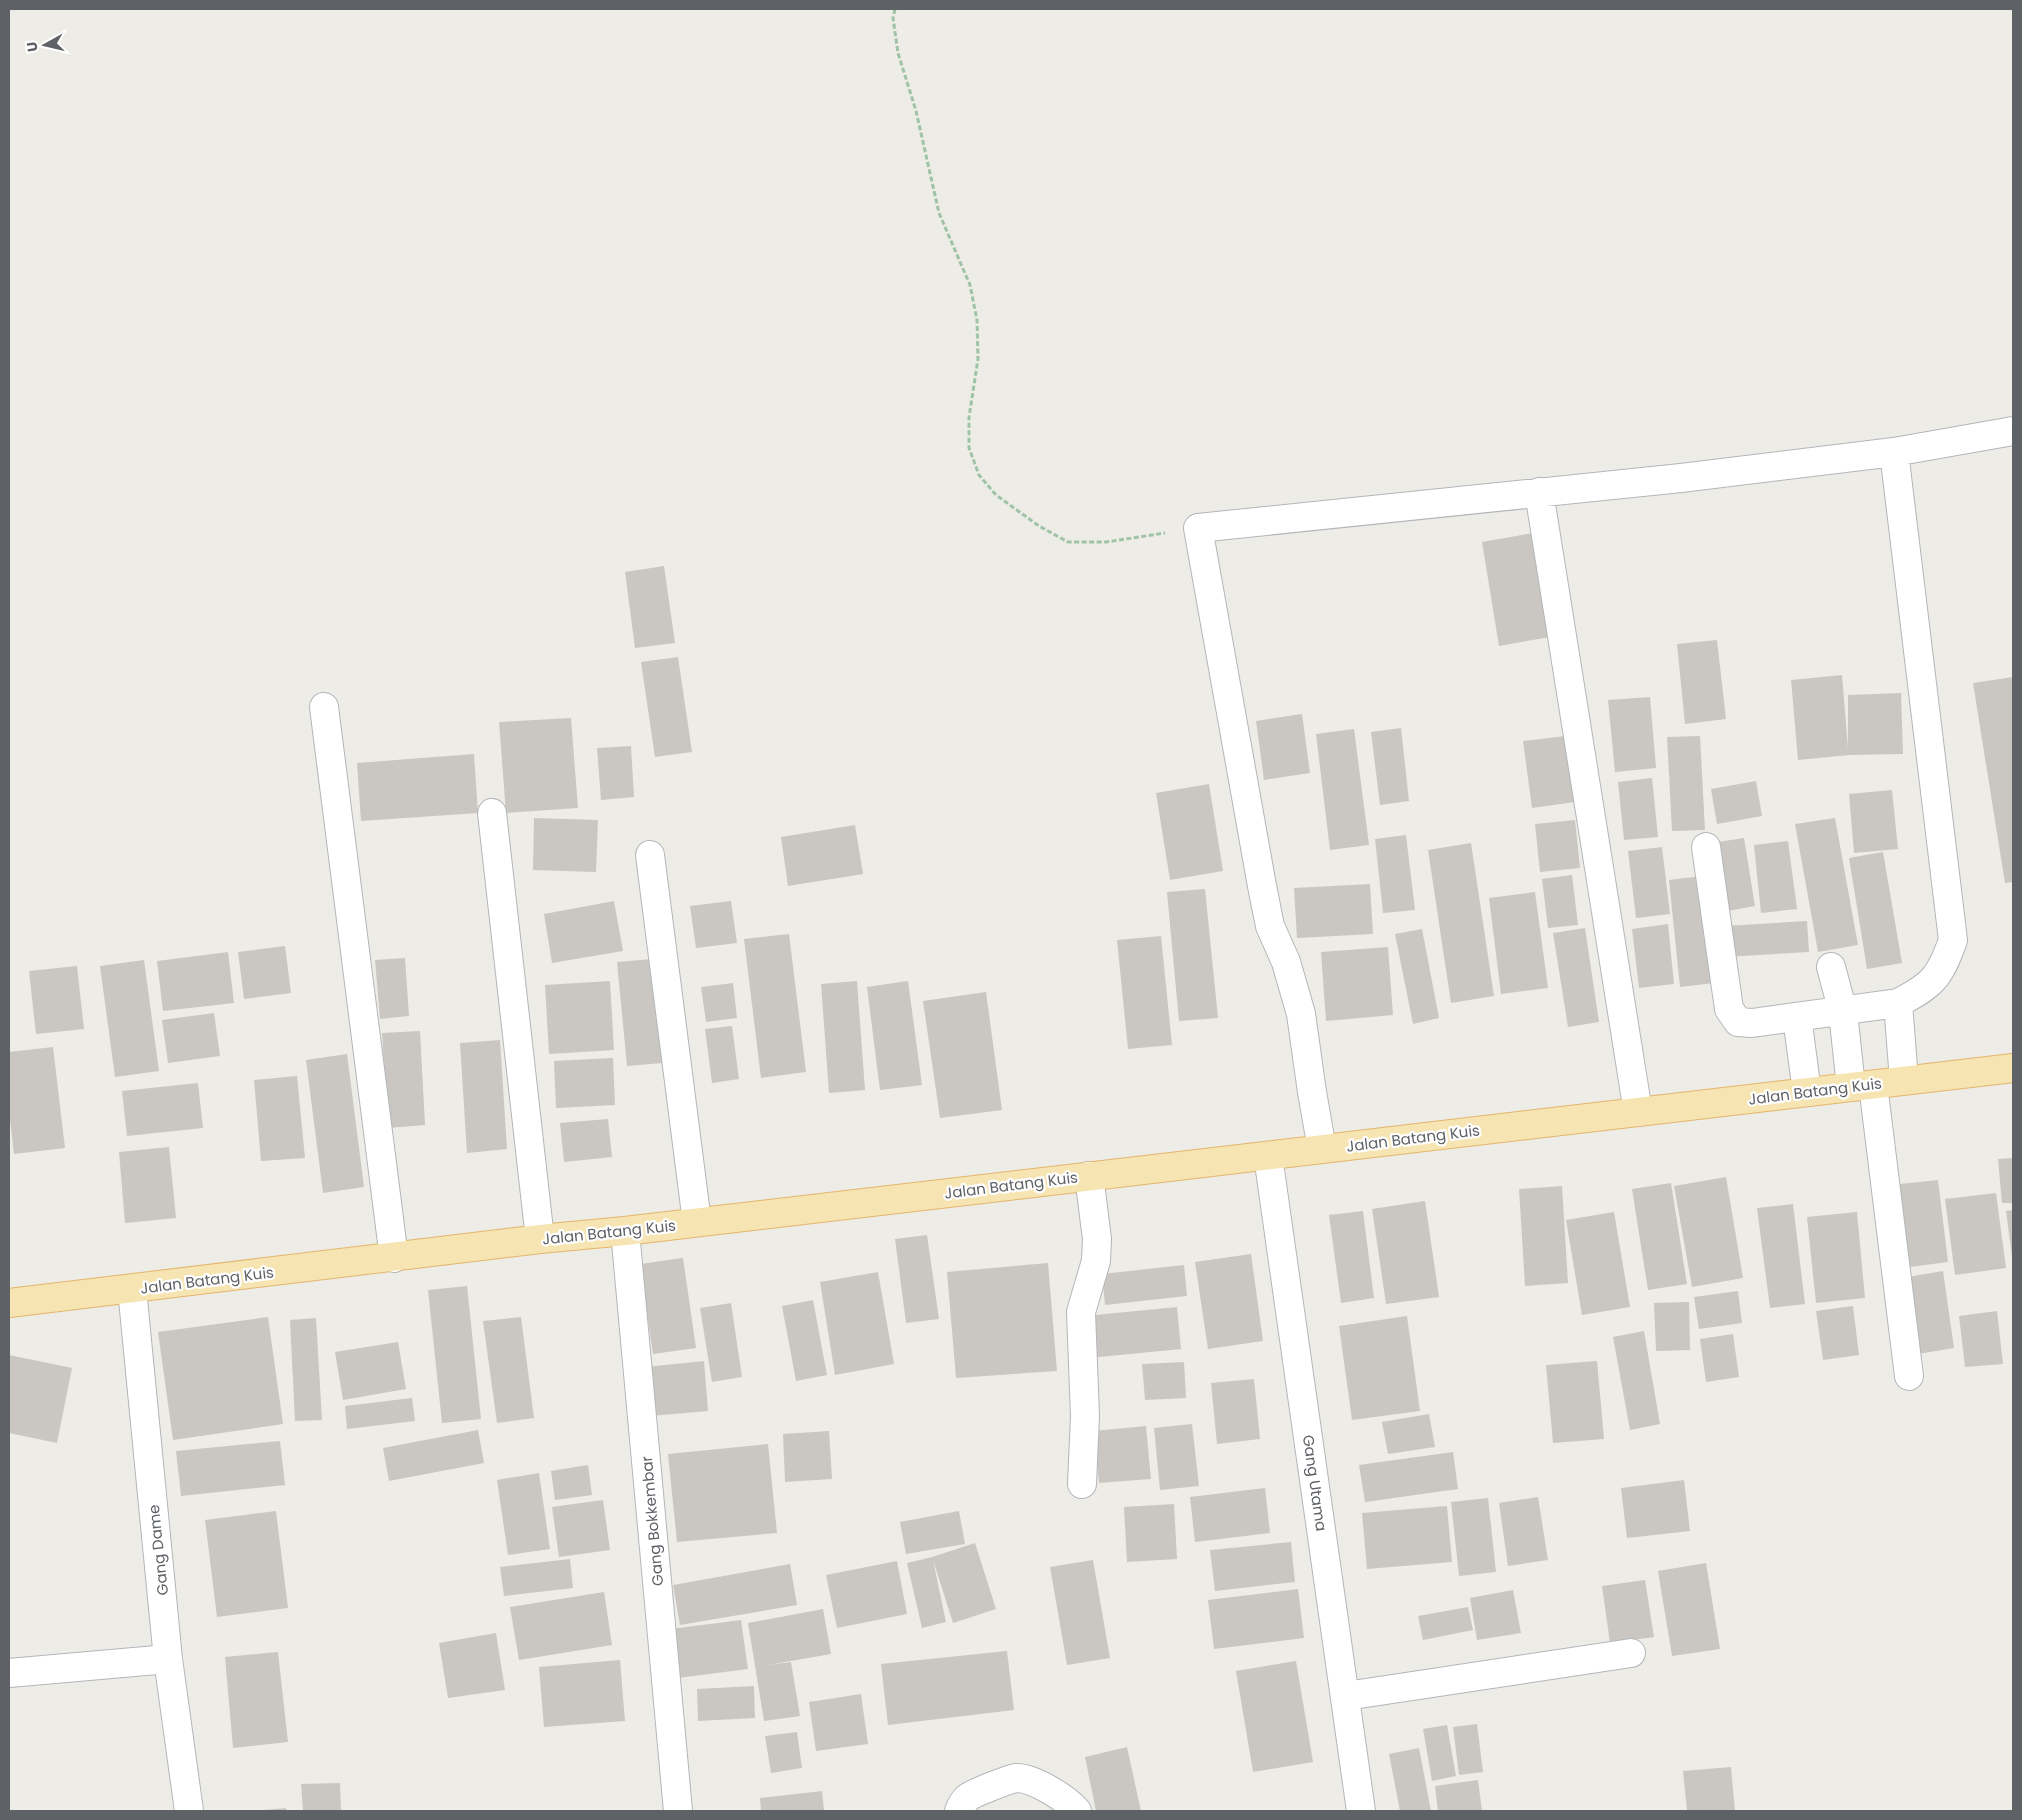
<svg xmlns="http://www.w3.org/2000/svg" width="2022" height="1820" viewBox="0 0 2022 1820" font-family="Poppins,sans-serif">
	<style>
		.building { fill: #cac7c2 }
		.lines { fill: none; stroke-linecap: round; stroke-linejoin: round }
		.minor-casing { stroke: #b3b6b9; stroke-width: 30 }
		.major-casing { stroke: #e3b56b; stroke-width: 30 }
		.path { stroke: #9fc3a6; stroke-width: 3; stroke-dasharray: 5 2.5; stroke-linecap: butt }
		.minor { stroke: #fff; stroke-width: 28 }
		.major { stroke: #f6e5b3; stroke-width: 28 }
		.labels { text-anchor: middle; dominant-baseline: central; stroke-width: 4.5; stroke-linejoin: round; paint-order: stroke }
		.street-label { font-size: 15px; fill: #5e6165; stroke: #fff }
	</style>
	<rect width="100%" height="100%" fill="#eeece6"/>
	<path class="building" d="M1533 533 1550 637 1499 646 1482 542Z
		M664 566 675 643 635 648 625 572Z
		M1717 640 1726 719 1685 724 1677 644Z
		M678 657 692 752 655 757 641 662Z
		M1842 675 1848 748V695L1901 693 1903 754 1849 755 1798 760 1791 680Z
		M2013 677V882L2005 883 1973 683Z
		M1650 697 1656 768 1615 772 1608 700Z
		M1302 714 1310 773 1264 780 1256 721Z
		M571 718 578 808 506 813 499 722Z
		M1401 728 1409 801 1380 805 1371 732Z
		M1354 729 1369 845 1330 850 1316 734Z
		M1565 736 1575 802 1532 808 1523 741Z
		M1700 736 1705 830 1672 831 1667 737Z
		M631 746 634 797 601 800 597 748Z
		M474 754 478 813 361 821 357 763Z
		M1652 778 1658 837 1624 840 1618 782Z
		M1756 781 1762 816 1717 824 1711 789Z
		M1209 784 1223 871 1170 880 1156 793Z
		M1892 790 1898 849 1854 853 1849 794Z
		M534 818 598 820 596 872 533 870Z
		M1835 818 1858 945 1818 952 1795 824Z
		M1575 820 1580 868 1540 872 1535 824Z
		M855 825 863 874 788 886 781 837Z
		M1406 835 1415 910 1383 913 1375 839Z
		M1744 838 1755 906 1722 912 1711 843Z
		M1788 841 1797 909 1761 913 1754 845Z
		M1471 843 1494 996 1451 1003 1428 850Z
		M1662 847 1670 914 1636 918 1628 851Z
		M1883 852 1902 963 1867 969 1849 858Z
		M1572 875 1578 925 1548 928 1542 879Z
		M1702 876 1714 983 1680 987 1669 880Z
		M1370 884 1373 934 1297 938 1294 888Z
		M1205 889 1218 1018 1179 1021 1167 892Z
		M1535 892 1548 988 1501 994 1489 898Z
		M614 901 623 951 552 963 544 914Z
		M731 901 737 943 696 948 690 906Z
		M1807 921 1809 952 1726 957 1724 926Z
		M1668 924 1674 984 1639 988 1632 929Z
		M1585 928 1599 1022 1568 1027 1553 933Z
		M1422 929 1439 1018 1413 1024 1395 934Z
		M789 934 806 1072 761 1078 744 939Z
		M1161 936 1172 1045 1128 1049 1117 940Z
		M285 946 291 993 244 999 238 952Z
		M1388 947 1393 1015 1326 1021 1321 952Z
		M228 952 234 1003 163 1011 157 961Z
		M405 958 409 1016 380 1019 375 960Z
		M652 959 662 1063 627 1066 617 962Z
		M144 960 159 1071 115 1077 100 966Z
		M77 966 84 1029 36 1034 29 971Z
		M610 981 614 1050 549 1054 545 985Z
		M857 981 865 1090 829 1093 821 984Z
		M908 981 922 1085 880 1090 867 987Z
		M733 983 737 1018 706 1022 701 987Z
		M986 992 1002 1110 940 1118 923 1001Z
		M214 1013 220 1056 168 1063 162 1020Z
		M732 1026 739 1079 712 1083 705 1029Z
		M420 1031 425 1125 388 1128 382 1033Z
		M500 1040 507 1149 467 1153 460 1043Z
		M53 1047 65 1148 14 1154 9 1111V1052Z
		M347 1054 364 1187 323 1193 306 1060Z
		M613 1058 615 1105 556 1108 554 1061Z
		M297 1076 305 1158 261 1161 254 1080Z
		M198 1083 203 1128 127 1136 122 1091Z
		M608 1119 612 1157 564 1162 560 1123Z
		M169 1147 176 1218 125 1223 119 1152Z
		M2013 1158V1203H2002L1998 1159Z
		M1726 1177 1743 1278 1692 1287 1674 1186Z
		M1938 1180 1948 1262 1910 1267 1900 1184Z
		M1671 1183 1687 1284 1648 1290 1632 1189Z
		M1562 1186 1568 1283 1525 1286 1519 1189Z
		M1996 1193 2006 1268 1955 1275 1945 1199Z
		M1425 1201 1439 1297 1386 1304 1372 1209Z
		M1793 1204 1805 1304 1770 1308 1757 1208Z
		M2013 1210V1256H2012L2006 1211Z
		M1363 1211 1374 1298 1341 1303 1329 1215Z
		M1614 1212 1630 1307 1582 1315 1566 1220Z
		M1857 1212 1865 1298 1816 1303 1807 1217Z
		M927 1235 939 1319 906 1323 895 1239Z
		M1251 1254 1263 1341 1208 1349 1195 1262Z
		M683 1258 696 1348 653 1354 640 1264Z
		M1048 1263 1057 1371 956 1378 947 1272Z
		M1184 1265 1187 1296 1105 1305 1102 1274Z
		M1943 1271 1954 1348 1918 1354 1907 1277Z
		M878 1272 894 1364 835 1375 820 1282Z
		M467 1286 481 1419 442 1423 428 1290Z
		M1738 1291 1742 1323 1699 1329 1694 1297Z
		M813 1300 827 1375 796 1381 782 1306Z
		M1689 1302 1690 1350 1656 1351 1654 1303Z
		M731 1303 742 1377 712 1382 700 1308Z
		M1853 1306 1859 1355 1823 1360 1816 1311Z
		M1177 1307 1181 1349 1089 1358 1085 1316Z
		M1997 1311 2003 1364 1965 1367 1959 1316Z
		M1407 1316 1420 1411 1352 1420 1339 1326Z
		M268 1317 283 1424 173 1440 158 1332Z
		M521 1317 534 1418 497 1423 483 1321Z
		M316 1318 322 1420 295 1421 290 1320Z
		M1644 1331 1660 1424 1630 1430 1613 1337Z
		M1733 1334 1739 1377 1706 1382 1700 1339Z
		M398 1342 406 1389 343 1400 335 1352Z
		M9 1355 72 1368 57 1443 9 1433Z
		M704 1361 708 1411 650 1416 645 1367Z
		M1597 1361 1604 1439 1553 1443 1546 1365Z
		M1184 1362 1186 1398 1145 1400 1142 1364Z
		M1254 1379 1260 1439 1217 1444 1211 1383Z
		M412 1398 415 1421 347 1429 345 1406Z
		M1429 1414 1435 1447 1388 1454 1382 1422Z
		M1192 1424 1199 1486 1160 1490 1154 1428Z
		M1146 1426 1151 1479 1099 1483 1094 1431Z
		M478 1430 484 1463 389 1481 383 1448Z
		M829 1431 832 1479 785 1482 783 1434Z
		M280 1441 285 1485 181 1496 176 1451Z
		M768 1444 777 1533 677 1542 668 1454Z
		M1453 1452 1458 1489 1365 1502 1359 1465Z
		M588 1465 592 1495 555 1500 551 1471Z
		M539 1473 550 1549 508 1555 497 1480Z
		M1684 1480 1690 1531 1627 1538 1621 1488Z
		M1265 1488 1270 1533 1195 1542 1190 1497Z
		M1538 1497 1548 1560 1508 1566 1499 1503Z
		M1488 1498 1496 1572 1459 1576 1451 1502Z
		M603 1500 610 1550 559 1557 552 1507Z
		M1174 1504 1177 1559 1127 1562 1124 1507Z
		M1447 1506 1452 1562 1367 1569 1362 1513Z
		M276 1511 288 1608 217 1617 205 1520Z
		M959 1511 965 1544 906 1554 900 1522Z
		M1291 1542 1295 1582 1215 1591 1210 1550Z
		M975 1543 996 1609 953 1623 933 1560 946 1622 922 1628 907 1563 932 1557Z
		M570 1559 573 1588 504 1596 500 1567Z
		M1093 1560 1110 1658 1067 1665 1050 1567Z
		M897 1561 907 1614 837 1628 826 1575Z
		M1706 1563 1720 1649 1672 1656 1658 1571Z
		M790 1564 797 1605 680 1625 673 1585Z
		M1645 1580 1654 1637 1610 1643 1602 1586Z
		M1298 1589 1304 1638 1214 1649 1208 1600Z
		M1513 1590 1521 1633 1477 1640 1470 1598Z
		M604 1592 612 1645 519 1660 510 1607Z
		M1468 1607 1473 1630 1423 1640 1418 1616Z
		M823 1609 831 1654 768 1665 791 1662 800 1716 764 1721 748 1623Z
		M741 1620 748 1669 678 1678 671 1629Z
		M496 1633 505 1690 448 1698 439 1643Z
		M1007 1651 1014 1710 888 1725 881 1664Z
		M278 1652 288 1742 233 1748 225 1657Z
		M620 1660 625 1721 544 1727 539 1667Z
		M1296 1661 1313 1762 1253 1772 1236 1671Z
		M754 1686 755 1718 698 1721 697 1689Z
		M861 1694 868 1744 816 1751 809 1702Z
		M1477 1724 1483 1772 1459 1775 1453 1727Z
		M1447 1725 1456 1776 1432 1781 1423 1729Z
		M797 1732 802 1768 771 1773 765 1736Z
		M1127 1747 1141 1811H1096L1085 1757Z
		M1419 1748 1431 1811H1400L1389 1754Z
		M1731 1767 1735 1811H1687L1683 1771Z
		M1478 1780 1482 1811H1438L1435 1786Z
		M340 1783 341 1811H303L301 1784Z
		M822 1791 824 1811H761L760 1798Z
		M286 1808V1811H264V1810Z"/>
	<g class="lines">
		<defs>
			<path id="minor" d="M1894 452 1953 940C1940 977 1933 985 1898 1003L1904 1080
				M1539 492 1638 1112
				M324 707 394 1258
				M492 813 540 1239
				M1706 847 1729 1009 1738 1022 1752 1023 1898 1003
				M650 855 697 1222
				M1831 967 1843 1012 1851 1087
				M1797 1017 1807 1092
				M1873 1085 1909 1376
				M1322 1149 1312 1092 1301 1014 1286 962 1270 926 1262 886 1198 528 1681 478 1894 452 2013 431
				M1268 1156 1361 1811
				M625 1231 678 1811
				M132 1289 168 1659 189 1811
				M1082 1484 1085 1416 1081 1312 1096 1261 1097 1239 1089 1176
				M9 1673 168 1659
				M1346 1696 1631 1653
				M959 1811C961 1806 963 1802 967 1798 973 1793 1009 1779 1017 1778 1034 1778 1067 1799 1077 1811"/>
			<path id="major" d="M9 1303 540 1239 625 1231 2013 1068"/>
		</defs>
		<use href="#minor" class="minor-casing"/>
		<use href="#major" class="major-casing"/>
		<path class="path" d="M895 9 893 18 898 53 916 111 939 213 970 285 977 320 978 359 969 417V448L979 475 996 495 1039 526 1068 542H1106L1165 533"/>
		<use href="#minor" class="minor"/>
		<use href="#major" class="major"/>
	</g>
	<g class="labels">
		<g class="street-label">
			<text transform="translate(1815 1091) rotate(-7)">Jalan Batang Kuis</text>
			<text transform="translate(1413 1138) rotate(-7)">Jalan Batang Kuis</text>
			<text transform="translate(1011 1185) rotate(-7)">Jalan Batang Kuis</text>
			<text transform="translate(609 1232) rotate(-6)">Jalan Batang Kuis</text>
			<text transform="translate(207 1280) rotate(-7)">Jalan Batang Kuis</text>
			<text transform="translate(1315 1483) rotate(82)">Gang Utama</text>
			<text transform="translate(652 1521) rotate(-95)">Gang Bokkembar</text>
			<text transform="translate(158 1550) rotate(-96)">Gang Dame</text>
		</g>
	</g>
	<rect width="2022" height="1820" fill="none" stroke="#5e6165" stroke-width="20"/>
	<g transform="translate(45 45) rotate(262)" stroke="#ffffff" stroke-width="4" paint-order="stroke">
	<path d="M0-4L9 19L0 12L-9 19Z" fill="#5e6165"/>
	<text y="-8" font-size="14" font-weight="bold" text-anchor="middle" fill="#5e6165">U</text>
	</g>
</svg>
